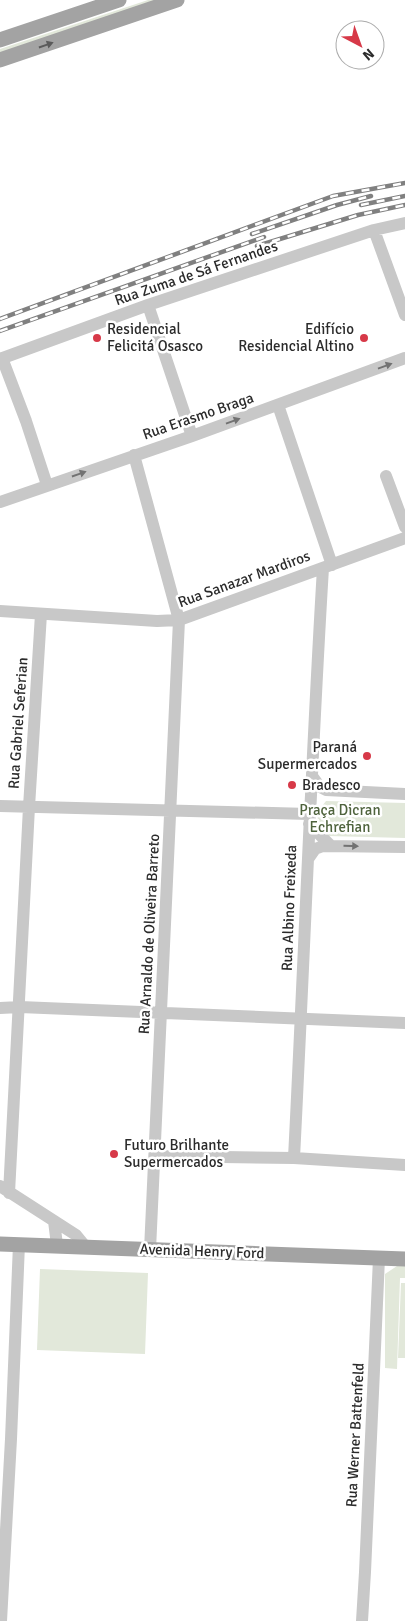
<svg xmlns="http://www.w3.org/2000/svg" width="405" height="1621" viewBox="0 0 405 1621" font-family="Signika,sans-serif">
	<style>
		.green { fill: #e2e8da }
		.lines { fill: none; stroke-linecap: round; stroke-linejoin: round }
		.minor { stroke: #c8c8c8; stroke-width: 12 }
		.major { stroke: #a3a3a3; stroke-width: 15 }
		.rail-casing { stroke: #808080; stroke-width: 4.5 }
		.rail { stroke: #fff; stroke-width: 2.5; stroke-dasharray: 8; stroke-linecap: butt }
		.oneway { fill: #5b5b5b }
		.oneway2 { fill: #727272 }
		.poi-dot { fill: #d73948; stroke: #fff; stroke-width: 2 }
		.labels { text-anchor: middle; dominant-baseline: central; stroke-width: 5; stroke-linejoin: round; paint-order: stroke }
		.street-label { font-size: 15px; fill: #2b2b2b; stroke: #fff }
		.poi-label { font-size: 15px; fill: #2b2b2b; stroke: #fff; text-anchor: start }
		.park-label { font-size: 15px; fill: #4f633d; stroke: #fff }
	</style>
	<rect width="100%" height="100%" fill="#fff"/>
	<path class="green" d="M148 0H157L0 53V49Z
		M326 801 405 803V838L328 836C315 823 314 816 326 801Z
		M397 1266H405V1278H400L397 1369 385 1368V1274Z
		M40 1269 148 1273 145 1354 37 1350Z
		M401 1283H405V1358H398Z"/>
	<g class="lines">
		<path class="minor" d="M374 230 405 315
			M148 305 192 436
			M2 358 26 421 47 485
			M0 359 148 305 374 230 405 223
			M278 405 332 565
			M134 455 179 620 150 1250
			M386 476 405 527
			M0 502 192 436 405 358
			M0 611 157 621 179 620 405 538
			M312 776 320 787 326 790 405 794
			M0 806 309 814
			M309 824 330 845
			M308 859 315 849 323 846 405 847
			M0 1008 20 1007 405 1023
			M155 1156 294 1158 405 1165
			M294 1158C304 962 311 765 323 568
			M0 1186 76 1235 85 1246
			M9 1193 29 807 41 614
			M54 1221 57 1245
			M1 1621 11 1439 19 1244
			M362 1621 365 1572 379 1258"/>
		<path class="major" d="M0 40 119 0
			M0 60 177 0
			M0 1244 405 1259"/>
		<defs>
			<path id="rail" d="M361 205 405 196
				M252 234 337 205 371 196
				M257 246 358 215 405 205
				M0 319 333 196 405 183
				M0 331 264 237"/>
		</defs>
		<use href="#rail" class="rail-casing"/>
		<use href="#rail" class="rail"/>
	</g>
	<defs><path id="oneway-solid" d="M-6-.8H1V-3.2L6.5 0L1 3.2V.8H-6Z" transform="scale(1.25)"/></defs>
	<use class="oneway" href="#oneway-solid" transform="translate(46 45) rotate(-19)"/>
	<g class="oneway2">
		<use href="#oneway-solid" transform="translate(385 366) rotate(-20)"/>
		<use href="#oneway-solid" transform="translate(233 421) rotate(-20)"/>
		<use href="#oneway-solid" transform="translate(79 474) rotate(-19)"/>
		<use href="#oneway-solid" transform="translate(351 846) rotate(2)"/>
	</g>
	<g class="poi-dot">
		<circle cx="97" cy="338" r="5"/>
		<circle cx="364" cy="338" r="5"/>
		<circle cx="367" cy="756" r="5"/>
		<circle cx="292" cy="785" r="5"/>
		<circle cx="114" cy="1154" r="5"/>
	</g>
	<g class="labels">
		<g class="street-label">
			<text transform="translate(196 273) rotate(-19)">Rua Zuma de Sá Fernandes</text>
			<text transform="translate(198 416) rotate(-19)">Rua Erasmo Braga</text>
			<text transform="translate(244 579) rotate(-20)">Rua Sanazar Mardiros</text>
			<text transform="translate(18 723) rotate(-86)">Rua Gabriel Seferian</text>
			<text transform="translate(289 908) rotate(-88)">Rua Albino Freixeda</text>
			<text transform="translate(149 934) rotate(-87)">Rua Arnaldo de Oliveira Barreto</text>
			<text transform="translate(202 1251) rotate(2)">Avenida Henry Ford</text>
			<text transform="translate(355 1435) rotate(-87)">Rua Werner Battenfeld</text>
		</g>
		<g class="poi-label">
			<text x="107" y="329">Residencial<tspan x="107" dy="17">Felicitá Osasco</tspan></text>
			<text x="354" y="329" text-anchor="end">Edifício<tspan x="354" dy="17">Residencial Altino</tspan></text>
			<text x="357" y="747" text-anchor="end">Paraná<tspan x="357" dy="17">Supermercados</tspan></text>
			<text x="302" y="785">Bradesco</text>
			<text x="124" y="1145">Futuro Brilhante<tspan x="124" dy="17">Supermercados</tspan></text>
		</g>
		<g class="park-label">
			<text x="340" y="810">Praça Dicran<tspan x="340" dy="17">Echrefian</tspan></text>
		</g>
	</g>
	<g transform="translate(360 45) rotate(139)"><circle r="24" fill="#ffffff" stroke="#aaaaaa"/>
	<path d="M0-4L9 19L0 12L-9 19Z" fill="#d73948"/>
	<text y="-8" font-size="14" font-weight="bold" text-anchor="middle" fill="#2b2b2b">N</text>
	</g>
</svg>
